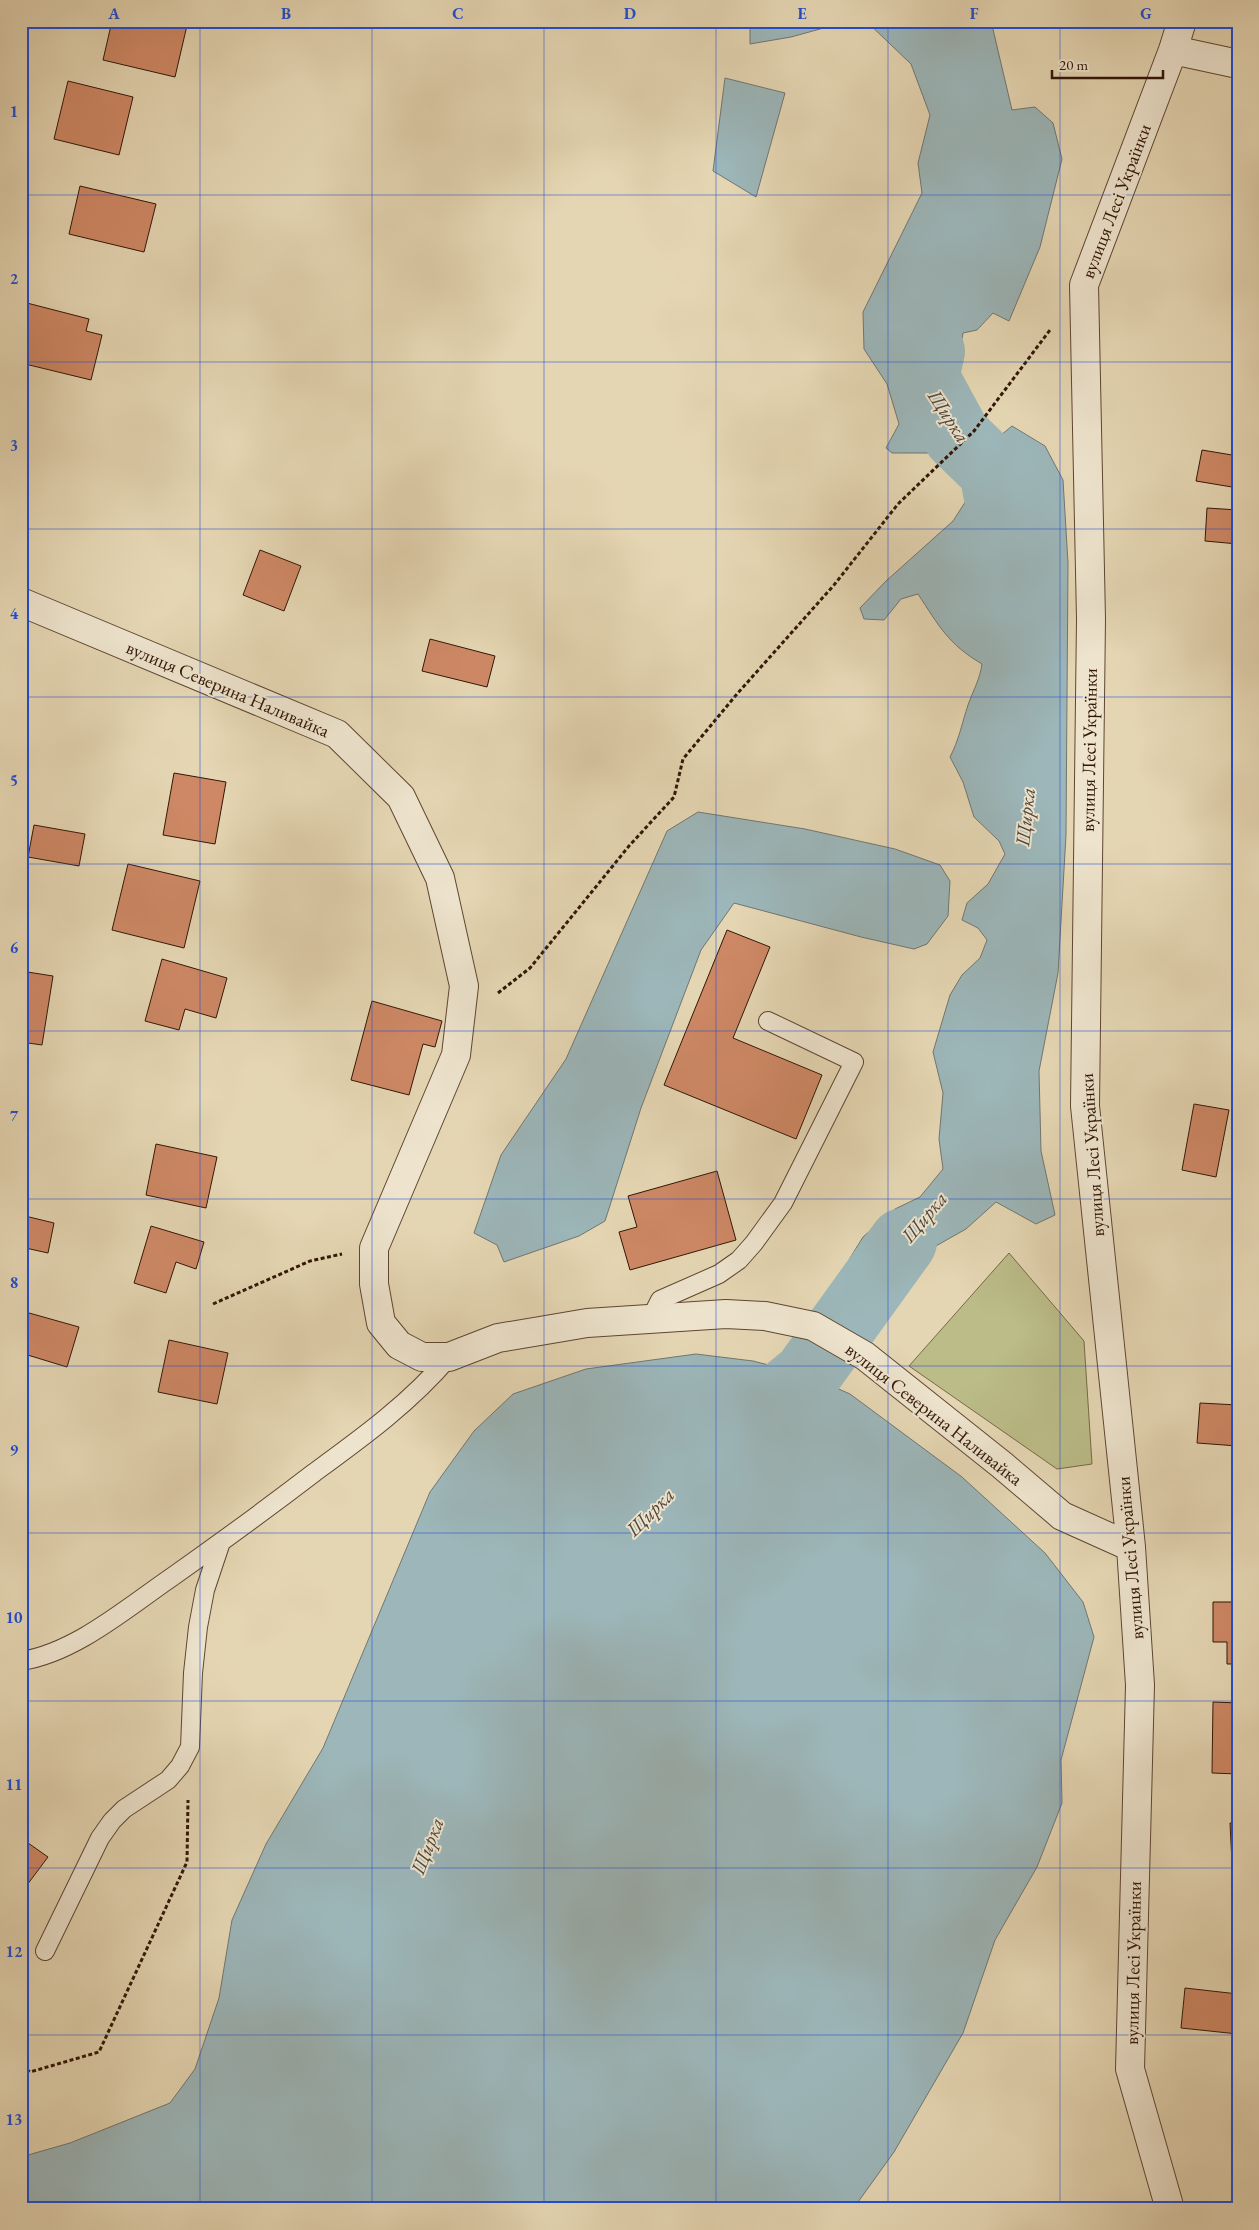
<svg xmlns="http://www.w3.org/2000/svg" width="1259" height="2230" viewBox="0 0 1259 2230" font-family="'EB Garamond',serif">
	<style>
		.green { fill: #bbbc88; stroke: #766947 }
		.water { fill: #9cb6b9; stroke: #717671 }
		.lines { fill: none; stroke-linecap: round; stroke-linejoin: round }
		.river { stroke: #9cb6b9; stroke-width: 68 }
		.building { fill: #ce8865; stroke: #311606 }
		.lane-casing { stroke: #5e4631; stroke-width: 20 }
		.street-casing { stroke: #5e4631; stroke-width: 30 }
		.path { stroke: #311606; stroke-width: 3; stroke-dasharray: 4 2.5; stroke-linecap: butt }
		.lane { stroke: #eee4ce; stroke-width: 18 }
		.street { stroke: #eee4ce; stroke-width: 28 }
		.grid { fill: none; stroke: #1d4ed8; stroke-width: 1; stroke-opacity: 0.55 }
		.labels { text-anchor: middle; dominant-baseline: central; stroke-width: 4; stroke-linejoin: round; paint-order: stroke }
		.street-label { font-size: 19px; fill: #311606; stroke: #eee4ce }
		.water-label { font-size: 20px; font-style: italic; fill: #51463c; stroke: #eee4ce }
		.neatline { fill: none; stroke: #1d4ed8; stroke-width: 2 }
		.grid-label { font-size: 16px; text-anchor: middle; font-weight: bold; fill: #1d4ed8 }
	</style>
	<rect width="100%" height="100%" fill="#e5d6b3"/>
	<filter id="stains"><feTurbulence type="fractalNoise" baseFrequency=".004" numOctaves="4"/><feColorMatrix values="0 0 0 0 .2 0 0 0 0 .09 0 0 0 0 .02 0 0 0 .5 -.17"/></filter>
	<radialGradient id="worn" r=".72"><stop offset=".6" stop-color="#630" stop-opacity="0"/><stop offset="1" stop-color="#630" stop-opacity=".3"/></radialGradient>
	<path class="green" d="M1009 1253 1084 1341 1092 1464 1057 1469 909 1366Z"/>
	<path class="water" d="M750 21H849L791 37 750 44Z
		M866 21H991L1012 110 1035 107 1053 123 1062 159 1040 247 1009 321 993 313 977 330 963 333 953 392 960 413 957 436 930 453H892L886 448 899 424 887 384 864 349 863 312 922 193 918 163 930 115 911 64Z
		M725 78 785 93 756 197 713 171Z
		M1012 426 1045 446 1063 480 1068 563 1066 835 1058 973 1039 1071 1041 1151 1055 1215 1036 1224 996 1202 966 1229 904 1264 881 1313 848 1318 845 1284 850 1258 863 1237 895 1209 920 1197 943 1169 939 1139 943 1093 933 1052 950 995 962 975 980 958 987 940 978 928 962 920 967 903 988 884 1005 854 999 841 974 817 963 782 950 757C959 740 962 723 968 705 973 691 980 679 982 664 948 644 939 626 918 594L901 599 884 620 864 619 860 608 886 581 953 521 971 493 977 455Z
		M698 812 805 829 895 849 940 865 950 881 948 916 927 944 914 949 861 937 734 903 701 950 641 1108 605 1221 579 1236 504 1262 497 1245 474 1233 501 1155 566 1059 667 831Z
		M696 1354 753 1361 807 1375 850 1394 962 1477 1045 1553 1083 1602 1094 1637 1061 1760 1062 1803 1037 1867 995 1940 963 2033 894 2152 853 2209H21V2157L70 2143 170 2103 195 2069 219 1998 232 1920 266 1844 323 1748 430 1492 474 1431 513 1394 586 1369Z"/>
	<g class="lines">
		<path class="river" d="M931 351 925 377 957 436 993 471 1006 540
			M734 1435 807 1375 903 1242"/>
	</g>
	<path class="building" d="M112 21H188L175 77 103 60Z
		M68 81 133 97 119 155 54 139Z
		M80 186 156 204 144 252 69 234Z
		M27 303 89 319 86 331 102 335 91 380 21 363V327Z
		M1202 450 1238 456V488L1196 481Z
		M1207 508 1238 510V544L1205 541Z
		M260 550 301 566 284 611 243 595Z
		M430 639 495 656 487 687 422 671Z
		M174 773 226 782 215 844 163 835Z
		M34 825 85 834 79 866 28 857Z
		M128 864 200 881 184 948 112 930Z
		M727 930 770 947 733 1038 822 1075 796 1139 664 1085Z
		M162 959 227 978 216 1018 185 1009 179 1030 145 1021Z
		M21 971 53 976 42 1045 21 1042Z
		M372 1001 442 1021 435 1047 423 1044 409 1095 351 1080Z
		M1194 1104 1229 1110 1216 1177 1182 1170Z
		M156 1144 217 1157 206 1208 146 1195Z
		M717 1171 736 1240 630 1270 619 1232 637 1227 628 1196Z
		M21 1215 54 1223 48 1253 21 1247Z
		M151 1226 204 1242 196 1269 176 1262 166 1293 134 1283Z
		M22 1311 79 1327 67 1367 21 1353Z
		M169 1340 228 1353 217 1404 158 1392Z
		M1200 1403 1238 1405V1446L1197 1443Z
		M1213 1602H1238V1664H1227V1642H1213Z
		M1213 1702 1238 1703V1774L1212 1773Z
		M1230 1823H1238V1882L1233 1883Z
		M21 1838 48 1857 21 1893Z
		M1185 1988 1238 1994V2034L1181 2028Z"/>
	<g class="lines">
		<defs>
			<path id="lane" d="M650 1320 660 1300 719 1274 739 1260 754 1243 783 1203 854 1062 768 1021
				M21 1661C75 1653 128 1607 172 1577 220 1543 268 1508 315 1472 363 1437 411 1402 449 1357
				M45 1951 100 1838 112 1821 124 1809 168 1780 180 1766 190 1747 193 1673 198 1627 205 1590 221 1542"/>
			<path id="street" d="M1173 50 1238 64
				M21 602 337 734 401 797 440 878 464 986 456 1055 374 1248V1284L381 1323 399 1345 422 1357H449L498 1338 540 1331 587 1323 726 1314 765 1316 813 1326 865 1356 1002 1465 1062 1516 1131 1547
				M1170 2209 1130 2069 1140 1685 1131 1547 1085 1106 1091 619 1084 285 1173 50 1182 21"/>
		</defs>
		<use href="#lane" class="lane-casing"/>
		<use href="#street" class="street-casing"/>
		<path class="path" d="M498 993 530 968 629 846 674 797 683 759 737 694 834 585 898 504 974 431 1050 330
			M213 1304 310 1261 342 1254
			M21 2066 30 2072 99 2052 187 1862 188 1800"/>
		<use href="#lane" class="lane"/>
		<use href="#street" class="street"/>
	</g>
	<path class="grid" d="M200 21V2209M372 21V2209M544 21V2209M716 21V2209M888 21V2209M1060 21V2209M21 195H1238M21 362H1238M21 529H1238M21 697H1238M21 864H1238M21 1031H1238M21 1199H1238M21 1366H1238M21 1533H1238M21 1701H1238M21 1868H1238M21 2035H1238"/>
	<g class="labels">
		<g class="street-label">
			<text transform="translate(1116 201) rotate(-69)">вулиця Лесі Українки</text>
			<text transform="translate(228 689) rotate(23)">вулиця Северина Наливайка</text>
			<text transform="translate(1089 750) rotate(-89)">вулиця Лесі Українки</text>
			<text transform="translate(1092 1155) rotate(-94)">вулиця Лесі Українки</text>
			<text transform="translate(934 1414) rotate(38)">вулиця Северина Наливайка</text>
			<text transform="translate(1130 1558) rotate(-95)">вулиця Лесі Українки</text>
			<text transform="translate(1133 1963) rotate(-89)">вулиця Лесі Українки</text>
		</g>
		<g class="water-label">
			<text transform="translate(949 416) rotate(57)">Щирка</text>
			<text transform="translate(1025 817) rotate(-84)">Щирка</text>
			<text transform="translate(924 1217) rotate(-50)">Щирка</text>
			<text transform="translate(650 1512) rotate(-45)">Щирка</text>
			<text transform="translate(427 1846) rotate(-69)">Щирка</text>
		</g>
	</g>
	<rect width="1259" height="2230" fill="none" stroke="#e5d6b3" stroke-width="55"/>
	<path d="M1052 70v8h111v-8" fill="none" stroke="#311606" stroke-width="2.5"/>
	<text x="1059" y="70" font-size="15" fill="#311606" stroke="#eee4ce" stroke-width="4" paint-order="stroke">20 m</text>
	<rect x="28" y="28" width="1204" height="2174" class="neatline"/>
	<g class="grid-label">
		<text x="114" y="19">A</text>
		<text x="286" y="19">B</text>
		<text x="458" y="19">C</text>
		<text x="630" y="19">D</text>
		<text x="802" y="19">E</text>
		<text x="974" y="19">F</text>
		<text x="1146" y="19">G</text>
		<text x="14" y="117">1</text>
		<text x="14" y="284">2</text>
		<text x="14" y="451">3</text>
		<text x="14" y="619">4</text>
		<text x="14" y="786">5</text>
		<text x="14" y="953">6</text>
		<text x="14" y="1121">7</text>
		<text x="14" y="1288">8</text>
		<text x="14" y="1455">9</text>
		<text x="14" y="1623">10</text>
		<text x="14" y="1790">11</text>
		<text x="14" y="1957">12</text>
		<text x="14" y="2125">13</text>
	</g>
	<rect width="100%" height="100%" filter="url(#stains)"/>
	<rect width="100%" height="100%" fill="url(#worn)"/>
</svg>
